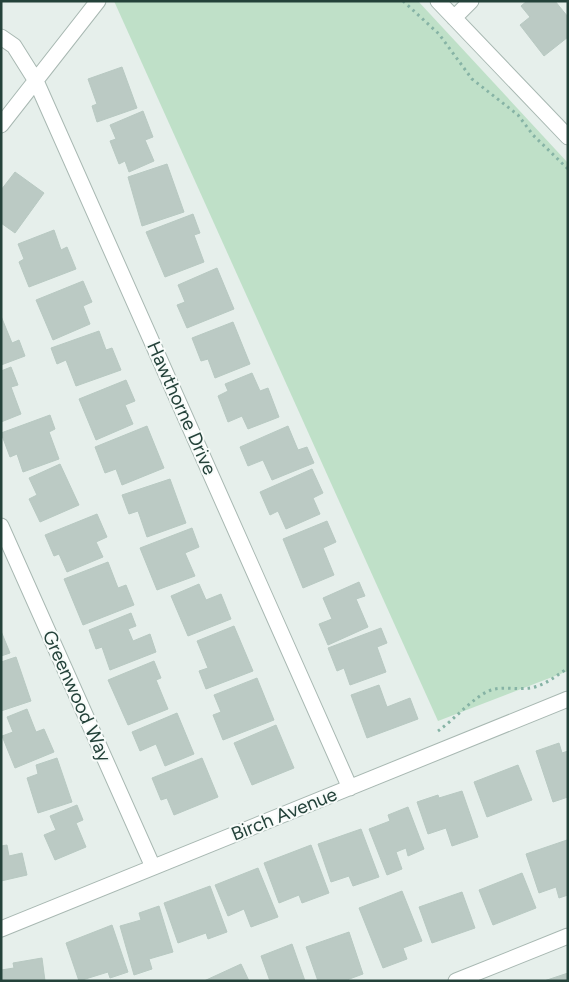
<svg xmlns="http://www.w3.org/2000/svg" width="569" height="982" viewBox="0 0 569 982" font-family="Figtree,sans-serif">
	<style>
		.green { fill: #bfe0c8 }
		.building { fill: #bbcac4; stroke: #b8c9c2 }
		.lines { fill: none; stroke-linecap: round; stroke-linejoin: round }
		.minor-casing { stroke: #a8b8b2; stroke-width: 17 }
		.path { stroke: #86b3a5; stroke-width: 3; stroke-dasharray: 2.5 4; stroke-linecap: butt }
		.minor { stroke: #fff; stroke-width: 15 }
		.labels { text-anchor: middle; dominant-baseline: central; stroke-width: 4; stroke-linejoin: round; paint-order: stroke }
		.street-label { font-size: 19px; fill: #24423a; stroke: #f7fbf9 }
	</style>
	<rect width="100%" height="100%" fill="#e6efeb"/>
	<path class="green" d="M114 1H418L568 163V671L438 721Z"/>
	<path class="building" d="M527 1H555L568 17V37L544 56 520 25 530 17 521 6Z
		M122 67 137 108 97 122 92 106 97 104 88 79Z
		M143 111 153 137 145 140 154 161 129 172 125 161 119 164 110 141 116 139 110 125Z
		M167 164 184 212 142 226 128 177Z
		M15 172 44 193 15 233 1 223V190Z
		M193 214 200 233 194 235 204 262 165 277 146 232Z
		M54 230 61 250 67 247 76 269 29 287 19 262 24 259 18 244Z
		M217 268 234 309 187 328 177 305 185 302 178 285Z
		M83 281 92 302 83 306 90 324 53 340 36 300Z
		M1 316 12 343 19 340 25 356 1 365Z
		M233 322 250 364 215 378 208 359 201 361 192 338Z
		M99 331 106 350 112 348 121 370 76 386 66 360 57 364 51 348Z
		M11 367 18 385 11 387 21 414 1 422V371Z
		M252 373 260 391 268 388 279 417 248 429 242 416 228 422 218 396 228 391 225 384Z
		M126 380 135 401 125 405 133 424 96 440 79 399Z
		M50 415 55 429 49 432 59 459 23 472 17 454 10 457 1 433Z
		M147 426 164 468 122 485 116 469 105 473 95 447Z
		M288 426 298 450 307 447 314 463 272 480 263 460 248 466 240 447Z
		M60 464 79 505 40 522 29 499 37 495 29 478Z
		M312 469 323 493 313 498 320 514 286 529 278 511 270 515 260 492Z
		M170 479 186 523 147 537 138 511 129 514 122 495Z
		M97 514 107 537 96 542 103 557 67 572 59 554 54 556 45 535Z
		M327 521 336 542 323 548 334 575 303 588 283 539Z
		M192 528 199 547 185 553 195 576 157 590 140 548Z
		M108 562 118 588 126 585 134 605 83 625 64 579Z
		M359 582 365 596 356 599 368 627 328 645 319 624 332 619 323 598Z
		M199 584 206 600 221 594 231 619 188 636 171 596Z
		M131 613 136 626 128 629 133 641 150 634 156 652 110 670 102 647 96 649 89 630Z
		M234 626 253 671 206 689 199 671 208 668 197 641Z
		M381 628 387 643 377 647 386 672 350 685 344 668 337 671 328 648Z
		M1 631 10 653 1 656Z
		M16 657 31 701 1 711V662Z
		M154 661 161 678 156 680 168 709 128 725 108 680Z
		M257 678 274 720 223 740 213 715 221 712 214 695Z
		M379 685 387 707 410 698 418 719 367 738 351 695Z
		M27 709 36 732 44 729 54 752 15 768 2 736 13 732 7 717Z
		M177 713 194 754 165 766 156 744 140 751 132 732Z
		M276 725 294 768 252 785 234 743Z
		M559 743 562 753 568 751V797L553 802 536 751Z
		M57 758 72 802 38 813 27 778 38 774 36 765Z
		M202 758 218 797 174 815 167 798 161 800 152 778Z
		M518 765 532 800 487 817 474 782Z
		M462 791 478 837 452 846 446 828 428 834 417 802 438 795 439 798Z
		M77 805 83 820 76 823 86 847 55 860 44 835 56 830 50 816Z
		M408 807 424 849 408 856 406 848 396 852 402 869 387 875 369 829 390 821 388 815Z
		M361 829 379 877 353 886 349 876 331 882 318 844Z
		M567 840 568 895 559 898 556 887 539 893 526 854Z
		M7 845 9 856 22 853 27 875 1 881V846Z
		M311 845 329 893 302 903 299 895 279 903 264 863Z
		M258 868 278 917 251 927 244 909 228 916 215 885Z
		M522 873 536 908 493 925 479 890Z
		M210 886 227 932 208 939 206 933 178 943 164 903Z
		M402 891 422 941 403 948 407 959 383 968 359 908Z
		M462 892 475 928 432 943 419 907Z
		M159 906 173 952 149 959 152 969 134 975 120 926 141 920 139 913Z
		M112 925 128 972 110 978 108 972 79 981 66 943Z
		M349 932 363 974 344 981H318L306 947Z
		M292 944 305 981H270L261 956Z
		M42 958 45 981H1V970L14 968 13 963Z
		M241 964 249 981H204Z
		M568 973V981H544Z"/>
	<g class="lines">
		<defs>
			<path id="minor" d="M438 1 568 137
				M454 18 471 1
				M1 37 14 46 36 81 350 788
				M1 125 98 1
				M1 526 153 867
				M1 929 568 699
				M456 981 568 936"/>
		</defs>
		<use href="#minor" class="minor-casing"/>
		<path class="path" d="M403 1 439 34 472 79 518 115 533 135 568 169
			M438 731C455 719 473 697 491 690 503 686 517 690 530 688 544 686 556 676 568 668"/>
		<use href="#minor" class="minor"/>
	</g>
	<g class="labels">
		<g class="street-label">
			<text transform="translate(182 408) rotate(66)">Hawthorne Drive</text>
			<text transform="translate(77 696) rotate(66)">Greenwood Way</text>
			<text transform="translate(284 814) rotate(-22)">Birch Avenue</text>
		</g>
	</g>
	<rect width="569" height="982" fill="none" stroke="#24423a" stroke-width="5"/>
</svg>
